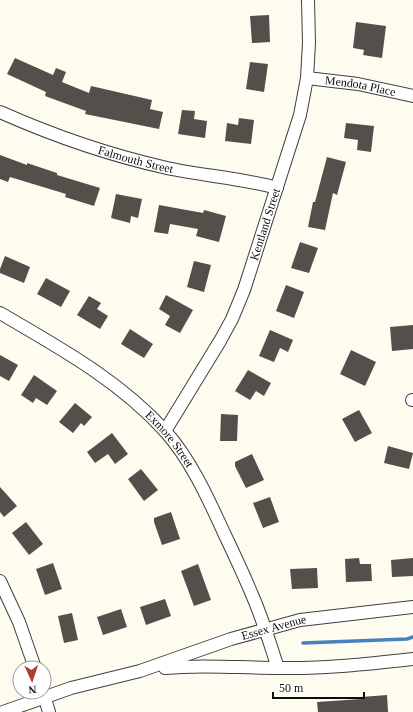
<svg xmlns="http://www.w3.org/2000/svg" width="413" height="712" viewBox="0 0 413 712" font-family="Georgia,serif">
	<style>
		.lines { fill: none; stroke-linecap: round; stroke-linejoin: round }
		.stream { stroke: #4882be; stroke-width: 3.5 }
		.building { fill: #544f4b }
		.minor-casing { stroke: #404040; stroke-width: 14 }
		.minor { stroke: #fff; stroke-width: 12 }
		.labels { text-anchor: middle; dominant-baseline: central; stroke-width: 4; stroke-linejoin: round; paint-order: stroke }
		.street-label { font-size: 12px; fill: #0d0d0d; stroke: #fff }
	</style>
	<rect width="100%" height="100%" fill="#fdfcef"/>
	<g class="lines">
		<path class="stream" d="M303 643 407 639 413 637"/>
	</g>
	<path class="building" d="M269 15 270 42 252 43 250 16Z
		M356 22 386 26 382 58 363 55 364 50 353 48Z
		M15 58 53 75 56 68 66 72 62 82 89 93 91 86 152 100 150 109 163 112 159 129 85 114 86 111 45 96 46 92 7 74Z
		M250 62 268 64 264 92 246 89Z
		M182 110 195 111 194 119 207 121 205 138 178 134Z
		M239 118 254 120 251 144 225 141 227 123 238 125Z
		M346 123 374 126 371 152 357 150 358 140 344 138Z
		M0 155 27 165V163L57 173V175L100 188 94 206 65 197 66 194 10 177 8 182 0 179Z
		M327 157 346 162 337 195 333 193 325 230 308 227 313 202H315Z
		M116 194 142 199 138 218 131 216 130 223 111 218Z
		M159 205 203 213 204 210 226 216 219 242 196 236 198 229 170 224 168 234 154 232Z
		M300 242 318 248 309 273 291 268Z
		M5 256 30 267 24 283 0 273V269Z
		M194 261 211 265 204 292 187 287Z
		M46 278 70 291 61 307 37 294Z
		M286 285 304 292 294 318 276 311Z
		M166 295 193 310 180 333 165 325 170 316 159 309Z
		M89 296 101 303 97 309 108 316 100 329 77 315Z
		M413 325V349L392 351 390 327Z
		M130 329 153 344 144 358 121 344Z
		M270 330 293 340 288 352 280 348 274 362 259 356Z
		M351 350 376 362 365 386 340 374Z
		M0 355 18 365 9 381 0 376Z
		M248 370 271 383 264 396 256 391 250 400 235 391Z
		M34 375 57 391 47 405 36 398 33 403 21 395Z
		M75 403 92 417 84 426 81 423 73 433 59 422Z
		M359 410 372 433 355 442 342 419Z
		M221 414 238 415 237 441H220Z
		M112 433 128 454 115 464 108 454 95 463 87 452Z
		M388 446 413 453 409 469 384 463Z
		M252 454 264 480 246 488 235 466V462Z
		M141 469 158 490 144 501 128 479Z
		M0 487 17 506 4 517 0 512Z
		M270 497 279 522 263 528 253 503Z
		M171 512 180 539 162 545 154 522V518Z
		M26 522 43 544 29 555 12 533Z
		M359 558 360 564H371L372 581 346 582 345 559Z
		M413 558V576L392 577 391 560Z
		M53 563 62 589 45 595 36 569Z
		M198 564 211 600 194 606 181 571Z
		M317 568 318 588 292 589 290 569Z
		M165 599 171 616 146 625 140 607Z
		M121 609 127 627 103 635 97 617Z
		M72 613 78 640 64 643 58 616Z
		M387 695 388 712H318L317 702 361 699V697Z"/>
	<g class="lines">
		<defs>
			<g id="minor">
				<path id="s1" d="M307 78 358 84 413 96"/>
				<path id="s2" d="M0 112C54 136 109 155 167 168 204 176 241 178 277 188"/>
				<path id="s3" d="M0 313C58 347 119 380 165 431 191 460 208 498 224 533 234 554 244 575 253 597 263 620 270 644 278 668"/>
				<path d="M412 400H413"/>
				<path id="s4" d="M165 431 220 341 232 319 244 290 300 115 307 78 309 43 308 0"/>
				<path d="M0 581 19 622 35 668"/>
				<path d="M165 668C203 664 240 668 278 668 323 669 368 664 413 659"/>
				<path d="M43 692 49 712"/>
				<path id="s5" d="M3 712 71 688 140 671 231 639 300 620 413 607"/>
			</g>
		</defs>
		<use href="#minor" class="minor-casing"/>
		<use href="#minor" class="minor"/>
	</g>
	<g class="labels">
		<g class="street-label">
			<text stroke="none"><textPath href="#s1" startOffset="54">Mendota Place</textPath></text>
			<text stroke="none"><textPath href="#s2" startOffset="144">Falmouth Street</textPath></text>
			<text stroke="none"><textPath href="#s4" startOffset="231">Kentland Street</textPath></text>
			<text stroke="none"><textPath href="#s3" startOffset="213">Exmore Street</textPath></text>
			<text stroke="none"><textPath href="#s5" startOffset="284">Essex Avenue</textPath></text>
		</g>
	</g>
	<g transform="translate(32 680) rotate(177)"><circle r="19" fill="#ffffff" stroke="#9e9e9e"/>
	<path d="M0-3L7 15L0 10L-7 15Z" fill="#ae3b34"/>
	<text y="-6" font-size="11" font-weight="bold" text-anchor="middle" fill="#0d0d0d">N</text>
	</g>
	<path d="M273 692v6h91v-6" fill="none" stroke="#0d0d0d" stroke-width="2"/>
	<text x="279" y="692" font-size="12" fill="#0d0d0d" stroke="#ffffff" stroke-width="3" paint-order="stroke">50 m</text>
</svg>
